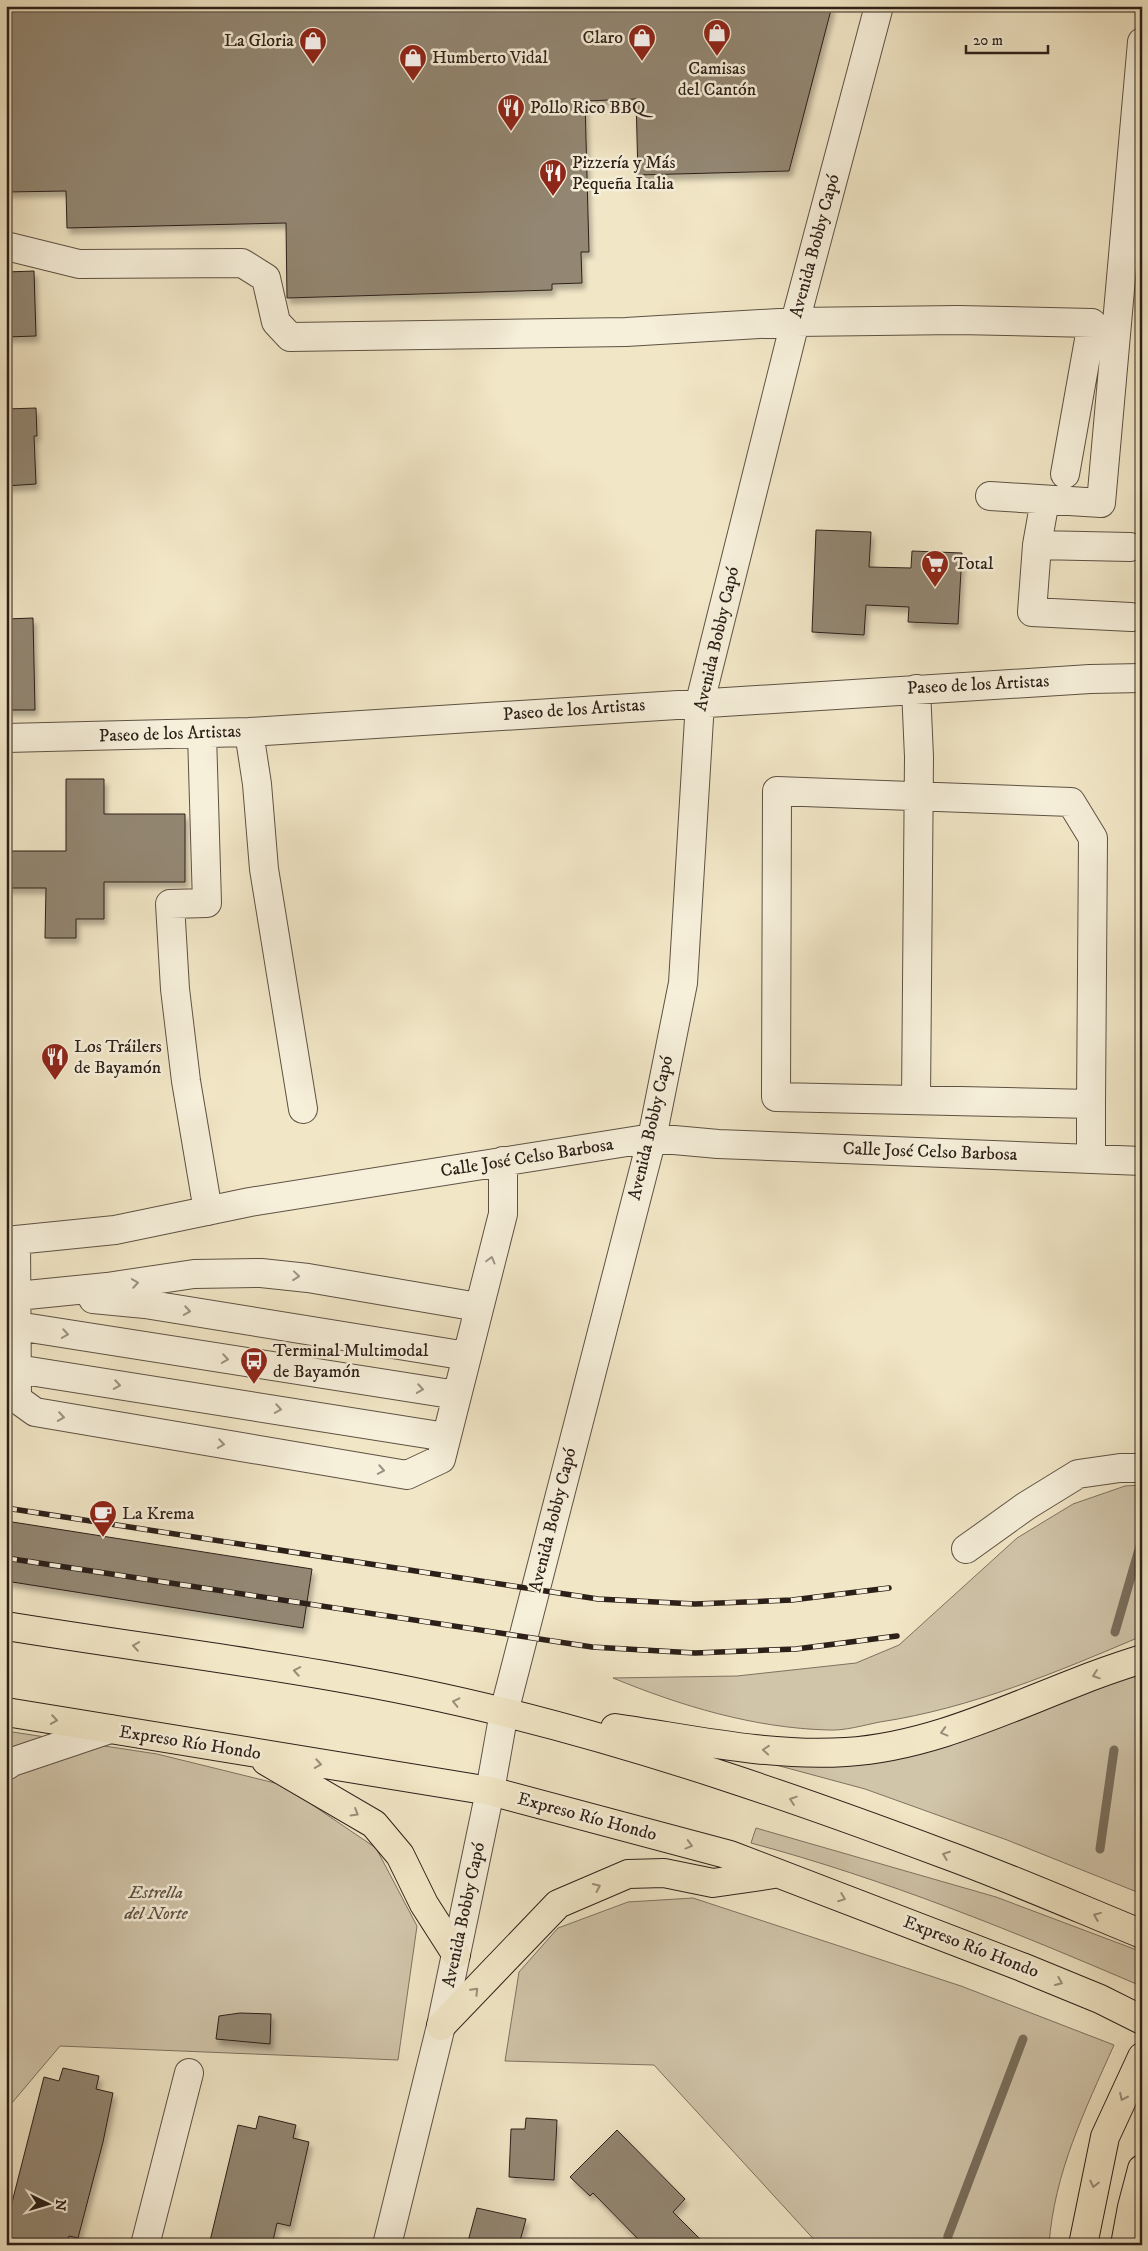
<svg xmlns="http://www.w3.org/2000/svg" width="1148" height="2251" viewBox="0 0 1148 2251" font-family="'IM FELL DW Pica',serif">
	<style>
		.green { fill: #d0c4a9; stroke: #7e7261 }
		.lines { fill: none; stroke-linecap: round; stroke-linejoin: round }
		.stream { stroke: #7a6f5d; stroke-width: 9 }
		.building { fill: #938773; stroke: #2d2019; filter: url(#shadow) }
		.minor-casing { stroke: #5e5244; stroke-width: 30 }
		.highway-casing { stroke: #2d2019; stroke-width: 30 }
		.minor { stroke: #f6efda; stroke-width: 28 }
		.highway { stroke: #f1e6c6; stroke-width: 28 }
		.rail-casing { stroke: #2d2019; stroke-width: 5.5 }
		.rail { stroke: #f6efda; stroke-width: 4; stroke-dasharray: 11; stroke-linecap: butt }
		.oneway { stroke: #9c9283 }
		.oneway2 { stroke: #998d78 }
		.labels { text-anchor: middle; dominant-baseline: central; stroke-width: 5; stroke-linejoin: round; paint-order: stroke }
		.poi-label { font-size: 18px; fill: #2d2019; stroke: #f6efda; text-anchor: start }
		.street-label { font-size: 18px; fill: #2d2019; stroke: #f6efda }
		.park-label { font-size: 18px; font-style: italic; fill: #5e5144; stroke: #f6efda }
	</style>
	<defs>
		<filter id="shadow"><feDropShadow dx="3" dy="5.5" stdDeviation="2.5" flood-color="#0004"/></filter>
	</defs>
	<rect width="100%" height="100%" fill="#f1e6c6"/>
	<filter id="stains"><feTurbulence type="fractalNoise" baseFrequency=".004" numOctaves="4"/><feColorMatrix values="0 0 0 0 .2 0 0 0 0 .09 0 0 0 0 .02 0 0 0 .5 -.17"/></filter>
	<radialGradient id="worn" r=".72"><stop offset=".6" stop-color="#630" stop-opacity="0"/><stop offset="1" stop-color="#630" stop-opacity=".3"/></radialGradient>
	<path class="green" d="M1142 1485V1636C1057 1672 972 1708 880 1722 864 1725 845 1731 828 1730 754 1728 681 1706 613 1678L737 1676 856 1663 899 1645 1017 1538 1073 1504 1125 1486Z
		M1142 1669V1894L1007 1840 865 1789 776 1765 777 1758 814 1759Z
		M6 1731 157 1754 283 1785 376 1848 417 1926 398 2060 60 2046 6 2110Z
		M756 1828 996 1897 1142 1952V1984L1141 1986C1013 1931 885 1879 751 1843Z
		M693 1898 961 1986 1114 2045C1085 2110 1054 2173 1049 2245H819L654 2065 505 2061 519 1972 558 1928 628 1902Z"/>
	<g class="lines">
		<path class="stream" d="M1115 1632 1142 1539
			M1100 1849 1114 1750
			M947 2245 948 2236 1023 2039"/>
	</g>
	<path class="building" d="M6 6H832L789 171 638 175 636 99 585 101 589 252H581L582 283 552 284V290L287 298 286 223 67 228 66 191 6 192Z
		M34 271 36 336 6 337V272Z
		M36 408 37 436H34L36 484 6 486V409Z
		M816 530 871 532 869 567 911 568 912 551 962 553 958 624 908 622 909 607 866 605 864 635 812 632Z
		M33 618 35 710H6V619Z
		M66 779H104V814H185V882H104V919H76V938H45L46 888H6V851H66Z
		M6 1521 312 1569 303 1628 6 1581Z
		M240 2013 271 2014 270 2044 216 2039 219 2016Z
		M63 2068 99 2076 96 2089 113 2093 103 2142 78 2238 69 2236 67 2245H6V2226L44 2077 59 2081Z
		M259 2116 296 2125 293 2138 309 2142 290 2226 277 2223 272 2245H209L238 2125 256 2129Z
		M526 2118 557 2120 554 2180 509 2177 511 2129H525Z
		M617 2130 685 2199 673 2212 706 2245H644L593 2193 590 2196 570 2177Z
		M477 2208 526 2219 520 2241 517 2240 516 2245H467Z"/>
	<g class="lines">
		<defs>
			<path id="minor" d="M6 246 79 264 242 263 266 278 276 322 290 337 626 332 795 322 958 320 1092 323 1065 474
				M990 496 1101 503 1142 42
				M1037 545 1045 500
				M1130 547 1037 545 1032 612 1131 617
				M249 732 257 784 264 869 303 1109
				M202 734 207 903 170 904 175 989 186 1081 208 1211
				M6 738 249 732 1090 679 1142 678
				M777 791 1071 802 1093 838 1091 1104 776 1097Z
				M916 1100 919 757 916 689
				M1091 1104V1159
				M16 1240 17 1399 35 1412 407 1475 441 1459 503 1214V1161
				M6 1241 115 1230 250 1202 652 1138 718 1144 1142 1161
				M17 1296 107 1287 194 1274 261 1273 308 1278 478 1307
				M93 1299 145 1304 467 1356
				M17 1326 457 1395
				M17 1369 446 1437
				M966 1549 1026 1506 1078 1474 1120 1468H1142
				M6 1766 12 1762 110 1729
				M145 2245 189 2073
				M387 2245 441 2026 490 1791 504 1712 652 1138 683 983 700 702 795 322 879 6"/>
			<path id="highway" d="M6 1626C172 1653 340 1671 503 1712 653 1749 800 1800 944 1854 1010 1878 1076 1907 1142 1934
				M6 1712 490 1791 730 1855 1022 1967 1100 1999 1142 2020
				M615 1728C691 1739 769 1757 846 1752 927 1747 1002 1711 1077 1682 1099 1673 1120 1666 1142 1659
				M266 1761 374 1824 400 1855 424 1904 456 1954
				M441 2026 558 1904 628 1874 664 1873 713 1883 774 1874
				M1083 2245 1105 2137 1142 2057
				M1125 2245 1132 2207 1142 2169"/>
		</defs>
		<use href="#minor" class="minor-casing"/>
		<use href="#highway" class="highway-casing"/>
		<use href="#minor" class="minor"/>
		<use href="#highway" class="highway"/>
		<defs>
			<path id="rail" d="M6 1508 598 1599 695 1604 792 1600 889 1588
				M6 1558 592 1647 695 1653 796 1649 897 1636"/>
		</defs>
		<use href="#rail" class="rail-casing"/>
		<use href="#rail" class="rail"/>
	</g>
	<defs><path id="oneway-chevron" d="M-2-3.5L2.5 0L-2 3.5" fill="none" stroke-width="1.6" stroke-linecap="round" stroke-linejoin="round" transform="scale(1.25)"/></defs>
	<g class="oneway">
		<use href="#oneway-chevron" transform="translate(491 1260) rotate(-75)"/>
		<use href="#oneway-chevron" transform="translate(296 1276) rotate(6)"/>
		<use href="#oneway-chevron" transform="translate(135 1283) rotate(-9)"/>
		<use href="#oneway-chevron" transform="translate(187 1311) rotate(9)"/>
		<use href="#oneway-chevron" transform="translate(65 1334) rotate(9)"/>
		<use href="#oneway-chevron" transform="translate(225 1359) rotate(9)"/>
		<use href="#oneway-chevron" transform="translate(117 1385) rotate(9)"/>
		<use href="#oneway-chevron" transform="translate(420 1389) rotate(9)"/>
		<use href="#oneway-chevron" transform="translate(278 1409) rotate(9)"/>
		<use href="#oneway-chevron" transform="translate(61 1417) rotate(9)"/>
		<use href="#oneway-chevron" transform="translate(221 1444) rotate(9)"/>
		<use href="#oneway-chevron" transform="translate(381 1470) rotate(10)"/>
	</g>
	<g class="oneway2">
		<use href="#oneway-chevron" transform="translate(136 1646) rotate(-172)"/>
		<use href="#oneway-chevron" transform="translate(297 1671) rotate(-170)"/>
		<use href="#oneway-chevron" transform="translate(1096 1675) rotate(161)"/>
		<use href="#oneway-chevron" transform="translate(456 1702) rotate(-167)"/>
		<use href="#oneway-chevron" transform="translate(54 1720) rotate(9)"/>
		<use href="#oneway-chevron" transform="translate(944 1732) rotate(165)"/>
		<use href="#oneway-chevron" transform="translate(766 1750) rotate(-175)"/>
		<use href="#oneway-chevron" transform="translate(318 1764) rotate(9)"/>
		<use href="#oneway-chevron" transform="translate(793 1800) rotate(-161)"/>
		<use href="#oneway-chevron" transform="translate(355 1813) rotate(31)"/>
		<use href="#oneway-chevron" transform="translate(689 1845) rotate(15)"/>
		<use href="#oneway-chevron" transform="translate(946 1855) rotate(-159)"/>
		<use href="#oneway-chevron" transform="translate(597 1887) rotate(-24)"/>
		<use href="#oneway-chevron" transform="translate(842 1898) rotate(21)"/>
		<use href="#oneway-chevron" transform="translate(1097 1916) rotate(-158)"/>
		<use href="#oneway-chevron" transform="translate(1059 1982) rotate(23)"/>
		<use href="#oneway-chevron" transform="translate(475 1991) rotate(-46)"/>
		<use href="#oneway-chevron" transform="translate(1123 2097) rotate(115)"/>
		<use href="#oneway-chevron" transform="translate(1094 2184) rotate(103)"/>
	</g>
	<defs>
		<symbol id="shop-pin" viewBox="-11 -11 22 30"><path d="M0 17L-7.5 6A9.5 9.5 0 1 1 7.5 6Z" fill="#8f2418" stroke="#f6efda"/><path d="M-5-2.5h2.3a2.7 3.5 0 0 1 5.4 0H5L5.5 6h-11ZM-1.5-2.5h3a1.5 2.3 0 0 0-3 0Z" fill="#fff"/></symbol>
		<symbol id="restaurant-pin" viewBox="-11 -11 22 30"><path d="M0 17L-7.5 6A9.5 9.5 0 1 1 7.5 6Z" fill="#8f2418" stroke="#f6efda"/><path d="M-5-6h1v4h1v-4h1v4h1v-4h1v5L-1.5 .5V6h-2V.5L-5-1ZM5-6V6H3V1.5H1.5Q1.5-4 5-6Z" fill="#fff"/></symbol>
		<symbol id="supermarket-pin" viewBox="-11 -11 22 30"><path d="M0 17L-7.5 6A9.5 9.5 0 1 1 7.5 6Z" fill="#8f2418" stroke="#f6efda"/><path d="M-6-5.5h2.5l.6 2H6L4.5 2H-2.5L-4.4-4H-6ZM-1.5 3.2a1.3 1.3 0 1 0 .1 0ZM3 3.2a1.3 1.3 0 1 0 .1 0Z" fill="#fff"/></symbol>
		<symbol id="bus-pin" viewBox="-11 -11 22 30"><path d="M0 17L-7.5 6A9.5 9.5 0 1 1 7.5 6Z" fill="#8f2418" stroke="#f6efda"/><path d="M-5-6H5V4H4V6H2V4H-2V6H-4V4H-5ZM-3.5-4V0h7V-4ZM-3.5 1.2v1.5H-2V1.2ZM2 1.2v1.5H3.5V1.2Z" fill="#fff"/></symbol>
		<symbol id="cafe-pin" viewBox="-11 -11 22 30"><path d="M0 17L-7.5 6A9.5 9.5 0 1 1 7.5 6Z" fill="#8f2418" stroke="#f6efda"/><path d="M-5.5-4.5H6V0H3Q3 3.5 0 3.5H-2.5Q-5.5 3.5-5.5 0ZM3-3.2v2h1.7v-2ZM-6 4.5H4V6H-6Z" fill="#fff"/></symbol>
	</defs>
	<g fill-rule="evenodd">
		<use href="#shop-pin" x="701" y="17" width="32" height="43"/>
		<use href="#shop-pin" x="626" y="22" width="32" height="43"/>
		<use href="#shop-pin" x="297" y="25" width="32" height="43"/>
		<use href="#shop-pin" x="397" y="42" width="32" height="43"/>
		<use href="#restaurant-pin" x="495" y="92" width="32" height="43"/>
		<use href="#restaurant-pin" x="537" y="157" width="32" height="43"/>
		<use href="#supermarket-pin" x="919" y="548" width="32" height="43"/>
		<use href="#restaurant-pin" x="39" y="1041" width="32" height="43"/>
		<use href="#bus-pin" x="238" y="1345" width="32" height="43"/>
		<use href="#cafe-pin" x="87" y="1498" width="32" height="43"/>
	</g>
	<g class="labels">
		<g class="poi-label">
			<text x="623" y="38" text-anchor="end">Claro</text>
			<text x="294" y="41" text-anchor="end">La Gloria</text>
			<text x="432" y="58">Humberto Vidal</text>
			<text x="717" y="69" text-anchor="middle">Camisas<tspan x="717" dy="21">del Cantón</tspan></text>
			<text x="530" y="108">Pollo Rico BBQ</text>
			<text x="572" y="163">Pizzería y Más<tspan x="572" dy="21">Pequeña Italia</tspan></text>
			<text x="954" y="564">Total</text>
			<text x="74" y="1047">Los Tráilers<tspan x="74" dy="21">de Bayamón</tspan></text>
			<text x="273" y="1351">Terminal Multimodal<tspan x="273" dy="21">de Bayamón</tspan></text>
			<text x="122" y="1514">La Krema</text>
		</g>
		<g class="street-label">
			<text transform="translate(815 246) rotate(-75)">Avenida Bobby Capó</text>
			<text transform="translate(717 639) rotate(-77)">Avenida Bobby Capó</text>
			<text transform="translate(978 685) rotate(-3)">Paseo de los Artistas</text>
			<text transform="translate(574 710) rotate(-4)">Paseo de los Artistas</text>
			<text transform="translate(170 734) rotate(-2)">Paseo de los Artistas</text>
			<text transform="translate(651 1128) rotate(-77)">Avenida Bobby Capó</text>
			<text transform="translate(930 1152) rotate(2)">Calle José Celso Barbosa</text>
			<text transform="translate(527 1158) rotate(-9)">Calle José Celso Barbosa</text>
			<text transform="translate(553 1520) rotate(-76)">Avenida Bobby Capó</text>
			<text transform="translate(190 1743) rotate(9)">Expreso Río Hondo</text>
			<text transform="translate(587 1817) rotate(15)">Expreso Río Hondo</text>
			<text transform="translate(464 1915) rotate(-78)">Avenida Bobby Capó</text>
			<text transform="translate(971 1947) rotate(21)">Expreso Río Hondo</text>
		</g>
		<g class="park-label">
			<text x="156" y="1893">Estrella<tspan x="156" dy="21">del Norte</tspan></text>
		</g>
	</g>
	<rect width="1148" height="2251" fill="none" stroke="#f1e6c6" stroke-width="25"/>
	<rect x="8" y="8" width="1133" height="2236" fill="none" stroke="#2d2019" stroke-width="2.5"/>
	<rect x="12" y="12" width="1123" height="2226" fill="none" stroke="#2d2019"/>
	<g transform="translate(48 2204) rotate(95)" stroke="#f6efda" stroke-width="4" paint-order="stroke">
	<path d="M0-4L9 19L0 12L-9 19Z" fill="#2d2019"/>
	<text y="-8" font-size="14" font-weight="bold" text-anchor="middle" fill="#2d2019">N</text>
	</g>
	<path d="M966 45v8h82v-8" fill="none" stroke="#2d2019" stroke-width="2.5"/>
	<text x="973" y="45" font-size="15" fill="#2d2019" stroke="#f6efda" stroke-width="4" paint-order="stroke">20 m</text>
	<rect width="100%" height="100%" filter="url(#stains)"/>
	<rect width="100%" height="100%" fill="url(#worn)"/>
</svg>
